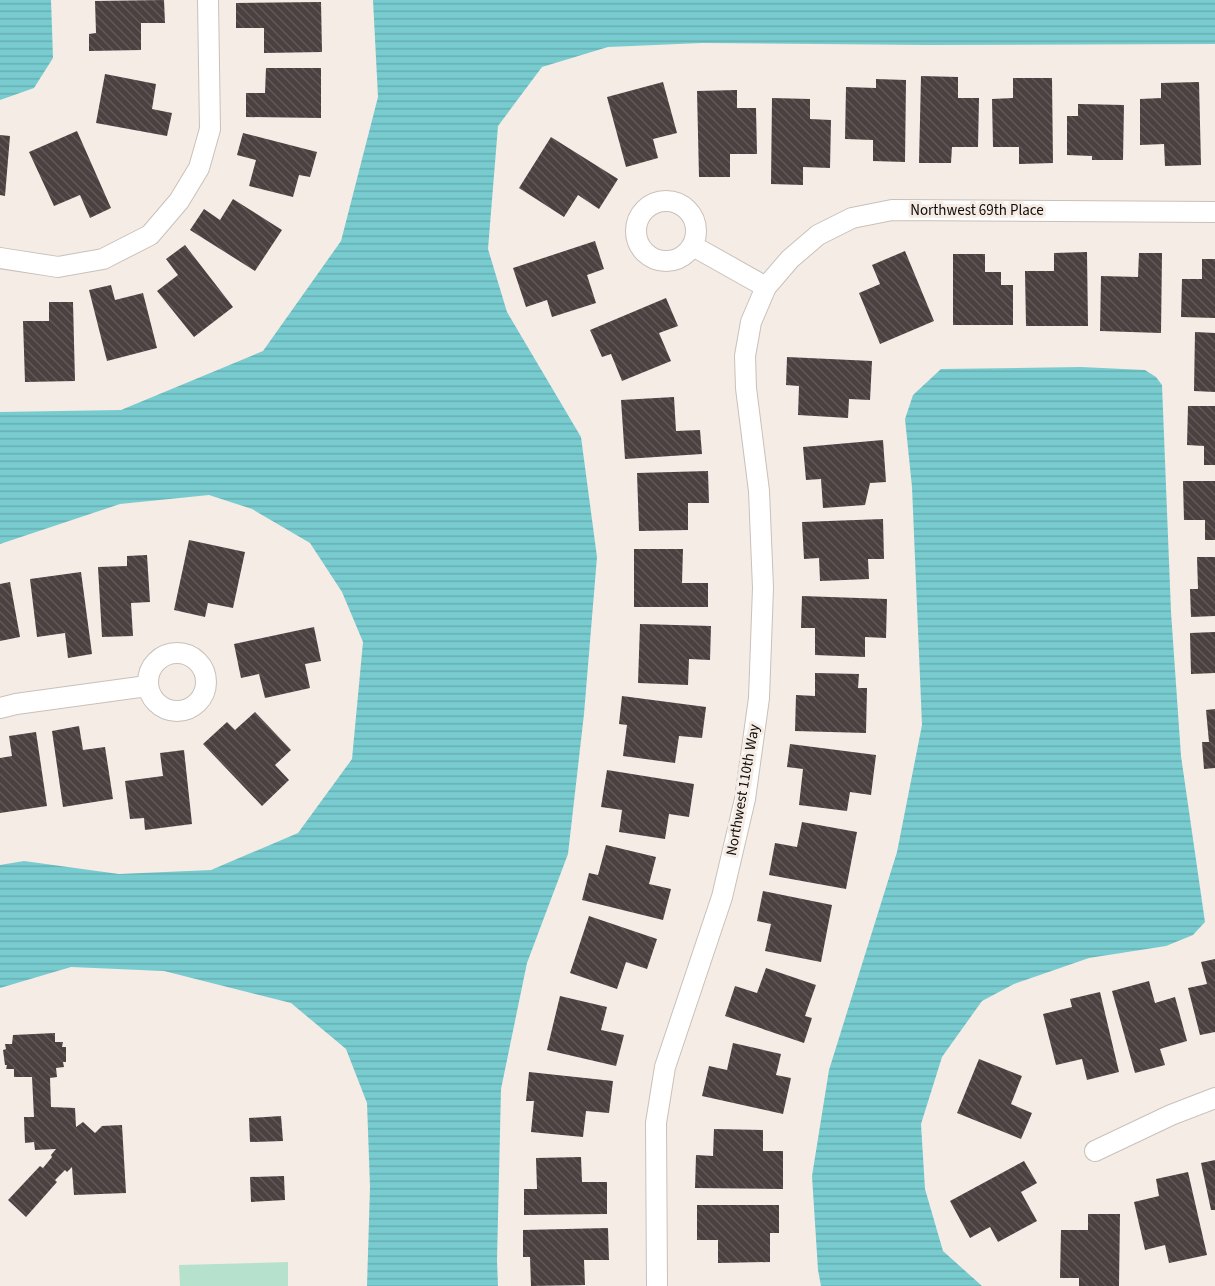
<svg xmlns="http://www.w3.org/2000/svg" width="1215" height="1286" viewBox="0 0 1215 1286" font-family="'Source Sans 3',sans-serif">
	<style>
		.pitch { fill: #b6e2cd }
		.water { fill: url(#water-rules) }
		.building { fill: url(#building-back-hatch) }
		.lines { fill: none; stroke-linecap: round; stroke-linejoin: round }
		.minor-casing { stroke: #c9c0b9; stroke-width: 22 }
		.minor { stroke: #fff; stroke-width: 20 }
		.labels { text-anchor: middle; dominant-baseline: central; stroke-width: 6; stroke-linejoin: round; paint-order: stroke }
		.street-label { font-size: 15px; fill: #100d0b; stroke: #f5ece5 }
	</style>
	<defs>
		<pattern id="water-rules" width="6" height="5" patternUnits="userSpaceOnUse" patternTransform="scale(1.5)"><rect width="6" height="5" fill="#78ccd0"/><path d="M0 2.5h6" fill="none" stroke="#67aeb1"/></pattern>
		<pattern id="building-back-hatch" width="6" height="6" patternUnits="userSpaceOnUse" patternTransform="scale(1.5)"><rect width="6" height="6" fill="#4b4140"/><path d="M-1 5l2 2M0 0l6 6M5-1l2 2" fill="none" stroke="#615858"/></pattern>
	</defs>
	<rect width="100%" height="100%" fill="#f5ece5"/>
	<path class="pitch" d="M288 1262V1286H180L179 1265Z"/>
	<path class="water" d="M0 0H51L53 58 34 88 0 100Z
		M373 0H1215V44L927 45 702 43 608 47 542 67 498 126 488 249 507 312 581 437 597 557 584 714 568 854 527 963 501 1089 497 1260 498 1286H367L370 1187 367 1103 346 1049 291 1003 164 971 71 967 0 988V865L24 861 119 874 211 870 298 833 352 759 363 642 342 592 310 543 252 509 209 495 120 504 0 544V412L121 410 263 351 341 241 378 97Z
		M1081 367 1145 370 1156 377 1162 385 1171 612 1181 756 1205 922 1193 935 1166 946 1089 958 1014 984 982 1001 942 1057 921 1124 925 1189 943 1251 982 1286H821L818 1270 812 1176 829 1070 897 852 922 725 912 487 905 419 913 395 941 369Z"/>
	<path class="building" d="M164 0 165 23H141V50L89 51V34L96 33 95 1Z
		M321 2 322 52 264 53V28H236V3Z
		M266 68H321V118L246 117V93H265Z
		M105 74 156 84 152 109 172 113 167 136 96 123Z
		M921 76 958 77V98H979L978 147H952L951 163H919Z
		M1013 78H1052L1053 163 1019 164V147H993L992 99 1013 98Z
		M876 79 906 80 905 162 873 161V140L845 139 846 87 876 88Z
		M663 82 677 133 653 139 658 158 626 167 607 97Z
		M1199 82 1201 165 1165 166 1164 144 1140 145V99L1161 98V83Z
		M737 90V108H756L757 154H730V177H699L697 91Z
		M772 98 810 99V119L831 120 830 168 803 167V185L771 184Z
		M1078 104 1124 105 1123 160H1092V156L1067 155V116H1078Z
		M77 131 111 208 90 218 80 195 54 206 29 152Z
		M243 133 317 152 310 177 299 175 293 197 249 186 256 160 237 155Z
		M0 135 10 136 5 196 0 195Z
		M551 137 618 179 599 209 578 195 564 217 519 188Z
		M233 199 282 230 255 271 190 230 204 209 220 220Z
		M595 241 604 269 587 275 596 303 552 317 547 300 526 307 513 268Z
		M185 245 233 307 194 337 157 291 178 275 166 259Z
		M905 251 934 321 880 344 859 293 880 284 872 265Z
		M1087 252 1088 326H1026L1025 271H1054V253Z
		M1139 253H1162L1161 333 1100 331 1101 276 1138 277Z
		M953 254H985V272H1001V285H1013V325H953Z
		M1202 259H1215V318L1181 317 1182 279H1202Z
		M111 285 115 300 143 293 157 348 107 361 89 290Z
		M666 298 678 326 659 333 671 361 622 381 611 354 602 357 590 330Z
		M49 302H73L75 381 25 382 23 321H49Z
		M1195 332 1215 333V392L1194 391Z
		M787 357 872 361 870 400 849 399 848 418 798 415 799 386 786 385Z
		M674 397 676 431 700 430 702 454 625 459 621 400Z
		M1188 406H1215V465H1204V446L1187 445Z
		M883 440 886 482 870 483 865 505 823 508 821 479 806 480 803 447Z
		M708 471 709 503H688V530L639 531 637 473Z
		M1183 481H1215V540H1205V520H1184Z
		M883 519 884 559H868L869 579 820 581 819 558 804 559 802 522Z
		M189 540 245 552 233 608 208 603 205 617 174 610Z
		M634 549H683L682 583H708V607H634Z
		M147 555 150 602 131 603 133 636 102 637 98 567 127 566V556Z
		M1197 557H1215V616L1191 617 1190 589H1198Z
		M81 572 92 654 68 658 65 633 37 637 30 579Z
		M10 582 20 637 0 641V584Z
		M802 596 887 599 886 638 865 637V657L815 655V628H801Z
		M640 624 711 626 710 660 689 659 688 685 638 683Z
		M314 627 321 661 305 664 310 688 265 698 259 674 241 678 234 644Z
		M1215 632V673L1191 674 1190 633Z
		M815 673 859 674 858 688H867L866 733 795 731 796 695 815 696Z
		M622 696 706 707 702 738 679 736 675 763 623 756 627 725 619 724Z
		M1215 709V768L1204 769 1202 742H1209L1206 710Z
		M255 712 291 750 275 765 289 780 262 806 203 744 227 722 235 730Z
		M79 726 83 750 105 747 113 799 63 807 52 731Z
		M36 732 47 806 0 813V758L12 756 9 736Z
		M790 744 876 755 871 795 850 792 847 811 799 805 803 769 787 767Z
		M184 750 192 824 145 830 144 818 130 819 125 781 163 776 160 753Z
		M607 770 694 784 689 817 669 814 665 839 619 832 622 810 601 807Z
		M802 822 857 832 846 889 769 875 775 843 797 847Z
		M606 845 656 857 649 884 671 889 663 920 582 900 589 873 598 875Z
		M763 891 832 905 821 962 765 951 771 924 757 921Z
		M589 916 657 939 647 969 626 962 617 989 570 973Z
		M1215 959V1032L1200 1035 1188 988 1207 984 1201 962Z
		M766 968 816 985 805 1016 812 1018 804 1043 725 1016 735 986 757 993Z
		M1149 981 1155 1003 1175 997 1187 1041 1160 1049 1165 1065 1135 1073 1112 991Z
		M1100 992 1119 1072 1087 1080 1082 1059 1056 1065 1043 1014 1072 1007 1070 999Z
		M560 996 607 1007 601 1030 624 1035 616 1066 547 1050Z
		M55 1033V1042H63L62 1047H66V1062H63L64 1067 56 1068 57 1077 50 1078 51 1107 75 1108 76 1127 83 1122 95 1133 102 1126 122 1125 126 1193 74 1195 72 1167 67 1172 65 1170 55 1180 57 1182 26 1217 8 1200 40 1166 43 1168 52 1157 51 1155 56 1149 35 1150 34 1142 25 1143 24 1117H34L32 1077H14V1069H6L7 1065H5L3 1050 6 1049 5 1044H12L13 1035Z
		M733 1043 781 1054 776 1075 791 1078 783 1114 702 1096 709 1066 727 1070Z
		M979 1059 1022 1076 1011 1104 1032 1113 1021 1139 957 1113Z
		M529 1072 613 1081 609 1113 586 1111 583 1137 531 1132 534 1101H526Z
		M281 1116 283 1141 250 1142 249 1118Z
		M714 1129 763 1130V1151H783V1189L695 1188 696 1155 713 1156Z
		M581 1157 582 1182H607V1214L524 1215V1189H537L536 1158Z
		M1215 1160V1210H1211L1201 1163Z
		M1024 1161 1037 1183 1021 1192 1037 1221 998 1242 990 1227 970 1238 950 1201Z
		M1188 1172 1207 1255 1169 1263 1165 1245 1145 1250 1134 1202 1159 1196 1156 1179Z
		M284 1176 285 1200 251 1202 250 1177Z
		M697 1205H779V1233H770V1262L718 1263V1240H697Z
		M1088 1214H1120L1119 1286H1079V1278H1060L1061 1230H1088Z
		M608 1228 609 1260H584L585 1285 531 1286 530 1257H523V1230Z"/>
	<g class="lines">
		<defs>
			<path id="minor" d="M636 231a30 30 0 1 1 60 0a30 30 0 1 1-60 0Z
				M693 246 766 287
				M0 258 58 267 103 259 150 235 179 201 199 168 210 129 208 0
				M148 682a29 29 0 1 1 58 0a29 29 0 1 1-58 0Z
				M0 708 16 704 147 686
				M1095 1151 1171 1115 1215 1098
				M657 1286 656 1123 665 1067 722 897 745 799 759 698 763 588 759 491 746 388 745 356 751 322 766 287 790 259 818 235 852 218 892 210 1215 212"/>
		</defs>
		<use href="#minor" class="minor-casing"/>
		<use href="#minor" class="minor"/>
	</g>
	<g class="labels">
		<g class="street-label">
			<text x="977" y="210">Northwest 69th Place</text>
			<text transform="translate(743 790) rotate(-80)">Northwest 110th Way</text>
		</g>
	</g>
</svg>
